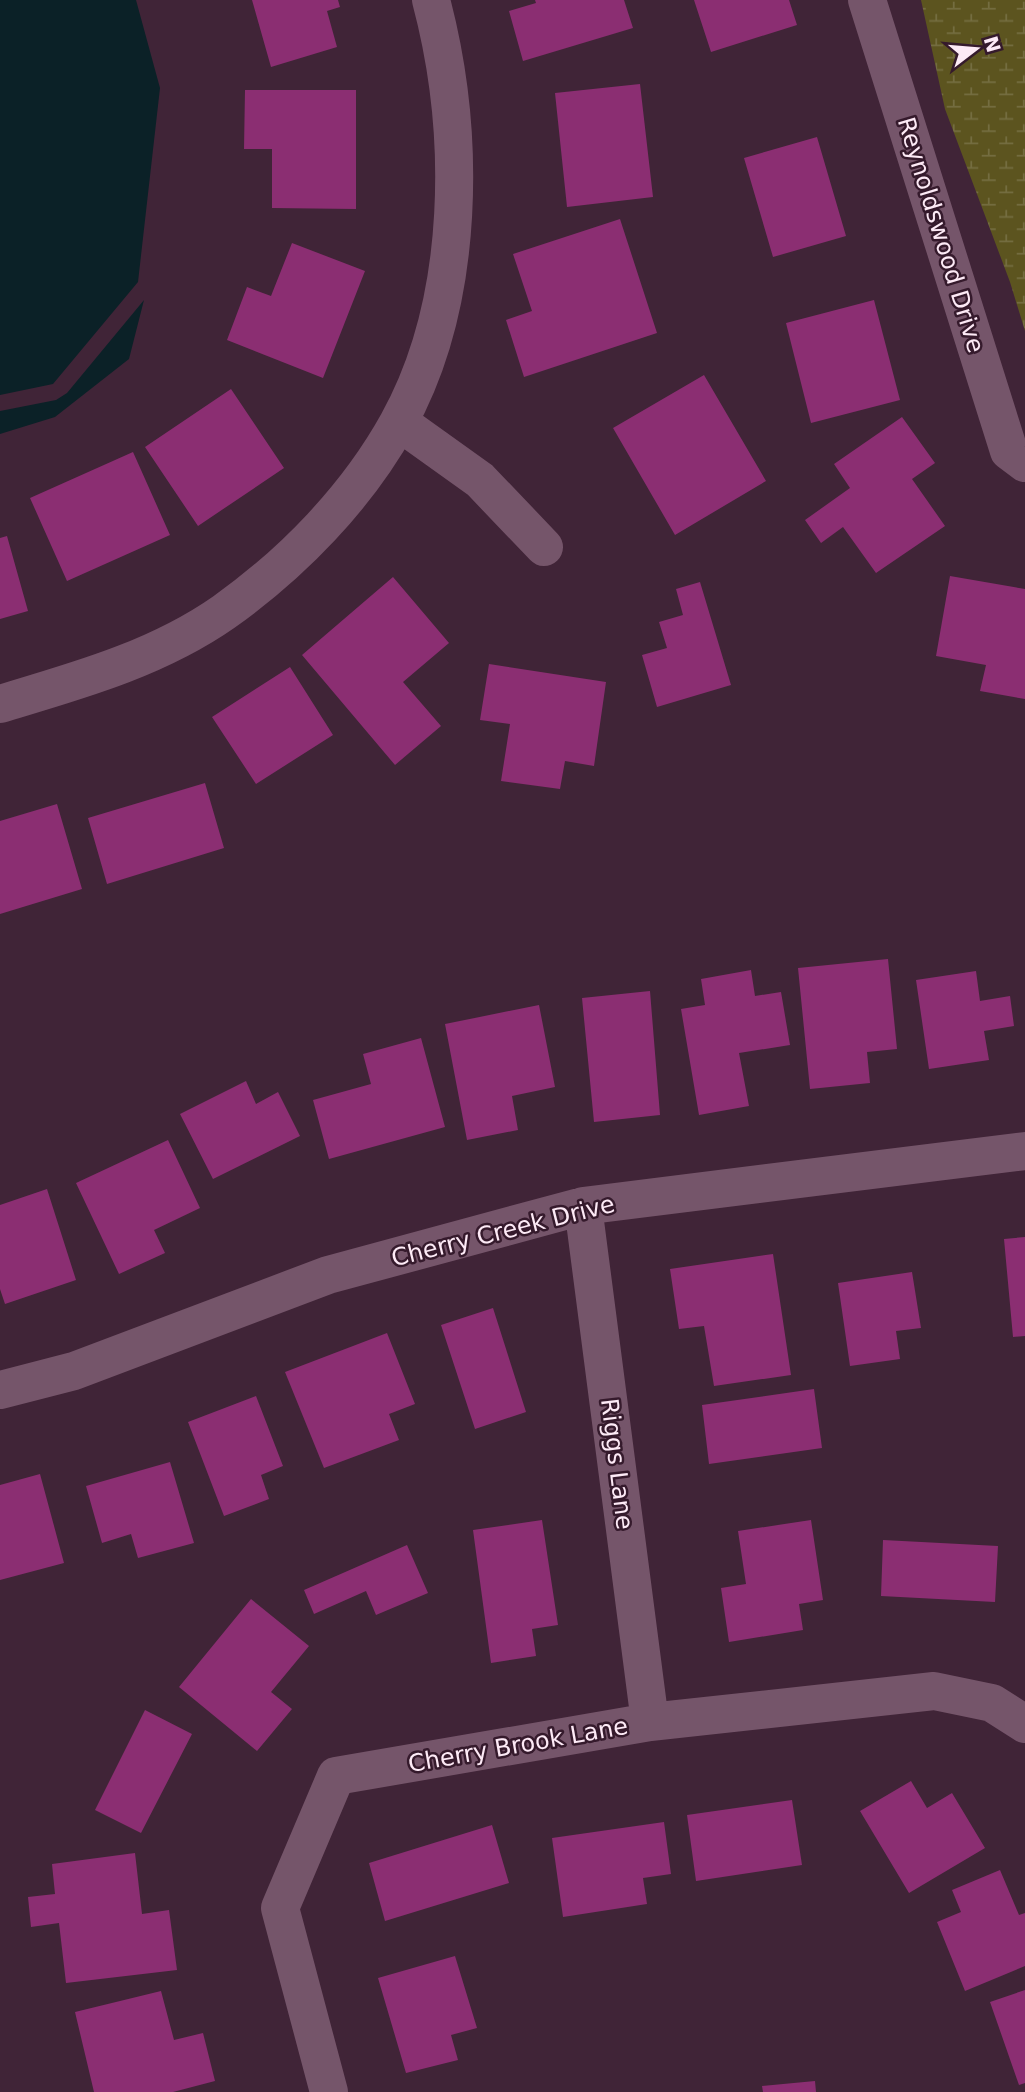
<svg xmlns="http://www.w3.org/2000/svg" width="1025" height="2092" viewBox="0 0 1025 2092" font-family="'DejaVu Sans',sans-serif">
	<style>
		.wetland { fill: url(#wetland-marsh) }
		.water { fill: #0b2127 }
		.building { fill: #8b2e72 }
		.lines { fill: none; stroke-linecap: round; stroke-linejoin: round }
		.minor { stroke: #75556a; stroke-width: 38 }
		.labels { text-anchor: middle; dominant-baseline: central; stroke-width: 5; stroke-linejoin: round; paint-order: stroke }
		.street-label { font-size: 24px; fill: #fdeaf6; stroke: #351a2c }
	</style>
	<defs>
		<pattern id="wetland-marsh" width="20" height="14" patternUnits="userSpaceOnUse" patternTransform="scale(1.75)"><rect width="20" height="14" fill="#5c541f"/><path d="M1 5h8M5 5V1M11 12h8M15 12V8" fill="none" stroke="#746d40"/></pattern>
	</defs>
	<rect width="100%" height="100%" fill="#402437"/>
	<path class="wetland" d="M921 0H1025V331L1010 282 945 109Z"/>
	<path class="water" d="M0 0H136L160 88 138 282 53 384 0 395Z
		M144 300 129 359 55 417 0 434V411L56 400 67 393Z"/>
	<path class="building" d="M252 0H338L340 7 327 11 337 47 271 67Z
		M535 0H624L633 28 523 61 509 11 536 3Z
		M694 0H789L797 25 711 52Z
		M640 84 653 197 567 207 555 93Z
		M245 90H356V209L272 208V149H244Z
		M817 137 846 236 773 257 744 158Z
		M620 219 657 333 524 377 506 320 532 311 513 254Z
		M292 243 365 271 323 378 227 340 247 287 271 296Z
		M874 300 900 400 811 423 786 323Z
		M704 375 766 481 675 535 613 428Z
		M231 389 284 468 198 526 145 447Z
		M902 417 935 463 912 479 945 526 876 573 843 527 821 543 805 520 850 488 834 464Z
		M133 452 170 535 67 581 30 498Z
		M7 536 28 611 0 619V538Z
		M950 576 1025 589V699L980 691 986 665 936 656Z
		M393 577 449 643 403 682 441 726 395 765 302 655Z
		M700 582 731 685 657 707 642 655 667 648 659 622 683 615 676 589Z
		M489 664 606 682 594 766 565 761 560 789 501 781 510 724 480 720Z
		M290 667 333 735 256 784 212 717Z
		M205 783 224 848 107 884 88 818Z
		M57 804 82 889 0 914V821Z
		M888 959 897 1049 867 1052 870 1083 810 1089 798 968Z
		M751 970 755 996 781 992 790 1045 739 1053 749 1106 699 1115 681 1009 705 1005 701 979Z
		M976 971 980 1001 1010 996 1014 1026 984 1031 989 1060 929 1069 916 980Z
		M650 991 660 1115 594 1122 582 998Z
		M539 1005 555 1087 512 1096 518 1130 467 1140 445 1024Z
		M421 1038 445 1127 329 1159 313 1100 371 1084 363 1054Z
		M246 1081 256 1104 278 1092 300 1136 213 1179 180 1114Z
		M168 1140 200 1208 154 1230 165 1253 119 1274 76 1183Z
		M47 1189 76 1280 5 1304 0 1289V1205Z
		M1025 1237V1336L1013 1337 1004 1239Z
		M773 1254 791 1375 714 1386 704 1326 679 1329 670 1269Z
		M912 1272 921 1328 896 1331 900 1359 850 1366 838 1283Z
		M493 1308 526 1412 475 1429 441 1325Z
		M387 1333 415 1404 389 1414 399 1440 324 1468 285 1372Z
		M814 1389 822 1448 709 1464 702 1405Z
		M256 1396 283 1466 261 1475 269 1499 224 1516 188 1422Z
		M170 1462 194 1543 138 1558 131 1534 102 1543 86 1486Z
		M40 1474 64 1563 0 1580V1485Z
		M542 1520 558 1625 532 1629 536 1656 491 1663 473 1530Z
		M811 1520 823 1600 799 1604 803 1630 729 1642 721 1588 746 1584 738 1531Z
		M883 1540 998 1546 995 1602 881 1596Z
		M407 1545 428 1593 376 1615 366 1591 314 1614 304 1590Z
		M251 1599 309 1646 271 1692 292 1709 257 1751 179 1687Z
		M145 1710 192 1734 141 1833 95 1810Z
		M911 1781 927 1808 952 1793 985 1848 909 1893 860 1811Z
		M792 1800 802 1865 696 1881 687 1815Z
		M664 1822 671 1874 643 1878 647 1904 563 1917 552 1838Z
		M492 1825 509 1883 385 1921 369 1863Z
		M135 1853 142 1914 169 1910 177 1970 66 1983 59 1923 31 1927 28 1897 55 1894 52 1864Z
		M1000 1870 1019 1915 1025 1913V1966L965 1991 937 1922 961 1912 952 1890Z
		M455 1956 477 2028 451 2035 458 2060 406 2073 378 1978Z
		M1025 1990V2083L1019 2085 990 2002Z
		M161 1991 174 2040 203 2033 215 2081 173 2092H94L75 2012Z
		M815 2081 816 2092H763L762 2086Z"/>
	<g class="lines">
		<path class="minor" d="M867 0 1009 451 1025 463
			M399 422 480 480 544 547
			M0 704C77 681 157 659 224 612 293 563 357 497 398 423 466 300 466 132 431 0
			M583 1206 650 1722
			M0 1390 74 1371 328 1275 583 1206 1025 1151
			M329 2092 280 1908 336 1776 650 1722 934 1691 992 1703 1025 1724"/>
	</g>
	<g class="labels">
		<g class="street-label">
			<text transform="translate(941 235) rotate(73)">Reynoldswood Drive</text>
			<text transform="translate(503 1231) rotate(-14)">Cherry Creek Drive</text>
			<text transform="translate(617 1464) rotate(83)">Riggs Lane</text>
			<text transform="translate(518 1745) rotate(-10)">Cherry Brook Lane</text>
		</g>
	</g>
	<g transform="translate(976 49) rotate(74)" stroke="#351a2c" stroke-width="5" paint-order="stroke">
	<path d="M0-5L12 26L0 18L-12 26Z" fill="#fdeaf6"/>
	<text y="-10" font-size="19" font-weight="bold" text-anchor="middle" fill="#fdeaf6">N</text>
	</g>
</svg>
